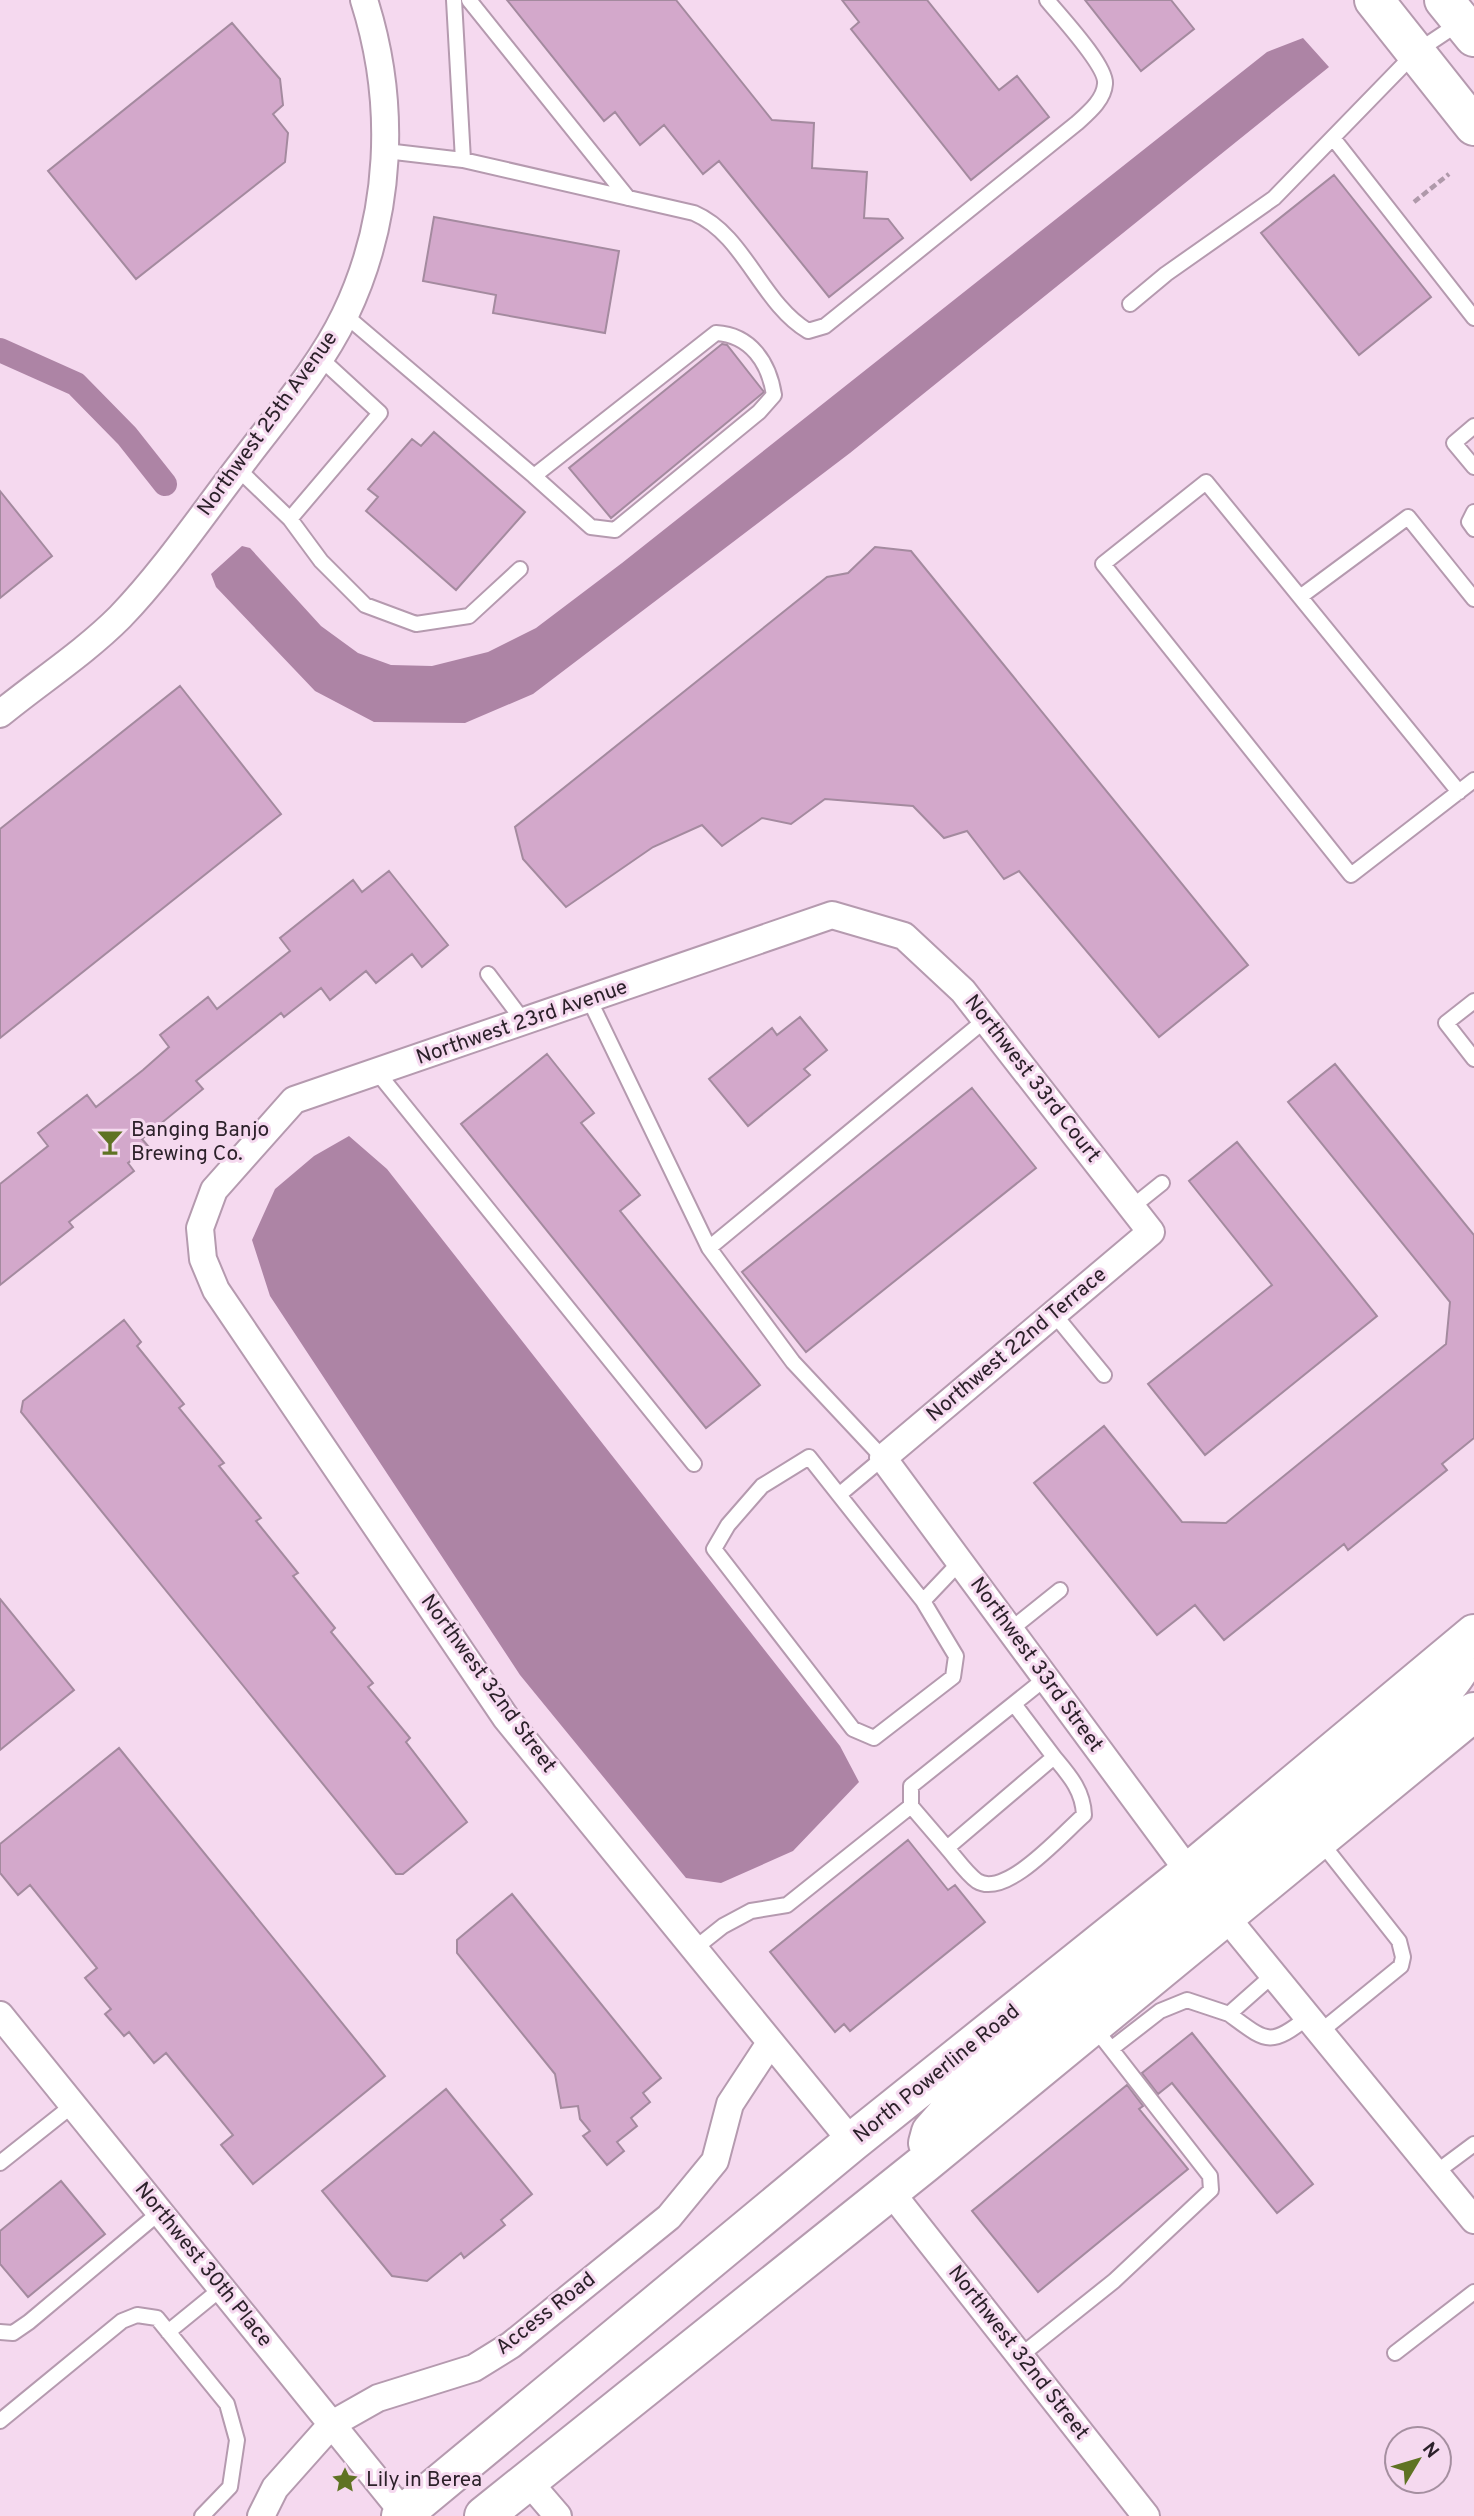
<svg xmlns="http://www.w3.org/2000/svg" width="1474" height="2516" viewBox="0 0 1474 2516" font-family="Overpass,sans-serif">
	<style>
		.water { fill: #ad84a5 }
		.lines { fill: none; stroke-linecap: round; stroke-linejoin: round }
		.canal { stroke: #ad84a5; stroke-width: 24 }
		.building { fill: #d3a8cb; stroke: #a48a9f; stroke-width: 2 }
		.service-casing { stroke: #b59aaf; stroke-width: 18 }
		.minor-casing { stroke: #b59aaf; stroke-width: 30 }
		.secondary-casing { stroke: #b59aaf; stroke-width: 42 }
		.primary-casing { stroke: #b59aaf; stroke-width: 42 }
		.path { stroke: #af99aa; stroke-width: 4.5; stroke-dasharray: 7 3.5; stroke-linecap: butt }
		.service { stroke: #fff; stroke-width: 14 }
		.minor { stroke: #fff; stroke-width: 26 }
		.secondary { stroke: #fff; stroke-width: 38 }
		.primary { stroke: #fff; stroke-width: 38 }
		.labels { text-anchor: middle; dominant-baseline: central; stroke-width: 6; stroke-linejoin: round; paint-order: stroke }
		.street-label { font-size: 21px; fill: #2c212a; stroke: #f5d9ef }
		.poi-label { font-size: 21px; fill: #2c212a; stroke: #f5d9ef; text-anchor: start }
	</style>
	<rect width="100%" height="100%" fill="#f5d9ef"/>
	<path class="water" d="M1303 38 1329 67 850 453 533 694 465 723 374 722 315 691 216 587 211 574 242 546 250 548 321 626 358 653 391 665 432 666 488 652 536 628 622 563 1267 52Z
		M349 1136 387 1169 840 1746 859 1782 793 1851 721 1883 686 1878 520 1675 270 1296 252 1240 275 1189 314 1156Z"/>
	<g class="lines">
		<path class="canal" d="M0 350 76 384 127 436 165 484"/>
	</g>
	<path class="building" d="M507 0H676L772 120 814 123 812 168 867 172 864 218 888 219 903 238 829 297 719 161 703 174 664 125 640 145 615 112 604 121Z
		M842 0H927L999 90 1017 76 1049 117 971 180 851 29 859 22Z
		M1085 0H1171L1194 29 1141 71Z
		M232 23 280 79 283 105 273 114 288 133 285 162 136 279 48 171Z
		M1334 175 1431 297 1359 355 1261 233Z
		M434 217 619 251 605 333 493 313 496 295 423 281Z
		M722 344 727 345 764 392 611 518 569 468Z
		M434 432 525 512 456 590 366 511 378 497 368 489 412 439 421 446Z
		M0 491 52 556 0 598Z
		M875 547 911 551 1248 965 1159 1037 1019 871 1004 879 967 831 944 838 913 806 825 799 791 824 762 818 722 846 702 825 653 847 566 907 523 859 515 827 827 577 848 573Z
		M180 686 281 814 0 1038V829Z
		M389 871 448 945 422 967 412 954 376 983 366 971 330 1000 321 988 284 1017 281 1013 196 1081 203 1089 142 1139 149 1147 128 1163 134 1171 69 1222 73 1227 0 1285V1184L48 1146 38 1133 87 1095 96 1107 143 1070 169 1047 160 1035 208 997 217 1009 290 951 280 938 353 880 362 892Z
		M800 1017 827 1050 804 1069 810 1075 748 1126 709 1079 772 1028 777 1035Z
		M547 1054 594 1113 581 1123 640 1195 620 1211 760 1385 706 1428 461 1124Z
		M1335 1064 1474 1235V1438L1442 1464 1447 1470 1348 1550 1344 1544 1224 1640 1195 1605 1157 1635 1034 1483 1104 1426 1182 1522 1226 1523 1446 1344 1450 1302 1288 1102Z
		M972 1088 1036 1168 806 1352 742 1272Z
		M1237 1142 1377 1316 1205 1455 1148 1384 1272 1285 1189 1181Z
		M124 1320 141 1342 137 1346 184 1404 179 1408 224 1463 219 1466 261 1518 256 1521 298 1573 293 1576 335 1628 331 1632 373 1683 368 1687 410 1738 406 1742 467 1822 403 1874H396L21 1412 23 1401Z
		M0 1599 74 1690 0 1750Z
		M119 1748 385 2076 253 2184 221 2145 233 2135 166 2053 154 2063 129 2032 124 2036 105 2014 111 2009 85 1978 97 1968 30 1885 18 1895 0 1873V1844Z
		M908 1840 948 1890 955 1885 985 1922 850 2031 844 2024 835 2032 770 1952Z
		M512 1894 661 2078 643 2093 650 2102 631 2118 637 2126 617 2142 624 2151 607 2165 583 2136 590 2131 580 2119 578 2106 561 2108 555 2074 457 1953V1940Z
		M1192 2033 1313 2184 1277 2213 1172 2083 1158 2094 1142 2073Z
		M1127 2085 1143 2106 1139 2109 1188 2169 1038 2292 972 2211Z
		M446 2089 532 2194 501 2220 505 2225 464 2258 461 2253 427 2281 392 2276 322 2191Z
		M61 2181 105 2234 28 2297 0 2264V2231Z"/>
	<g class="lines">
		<defs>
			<path id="service" d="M454 0 463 160
				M469 0 628 198
				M1333 138 1474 318
				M386 151 463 160 694 213C745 235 761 303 808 331L825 326 1077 123C1088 113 1104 100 1105 84 1107 66 1060 16 1047 0
				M1130 304 1166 274 1274 198 1416 52 1461 22
				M345 315 534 476 716 333C751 335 769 363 774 395L759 412 615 530 591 527 534 476
				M1474 426 1454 443 1474 467
				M238 469 290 519 380 413 319 357
				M1474 512 1469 522 1474 529
				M290 519 321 561 365 605 416 624 469 616 520 569
				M1300 597 1459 792
				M1474 599 1408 517 1300 597 1206 482 1103 564 1351 875 1474 780
				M488 974 525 1023
				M590 1001 709 1248 793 1362 883 1458 840 1494
				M1474 1001 1446 1023 1474 1059
				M377 1072 694 1464
				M1132 1207 1162 1183
				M709 1248 985 1020
				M1054 1314 1104 1375
				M923 1601 809 1457 762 1486 728 1525 714 1549 853 1729 874 1738 953 1677 956 1656 923 1601 960 1562
				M1010 1630 1060 1590
				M911 1806 947 1848 1054 1757 1014 1704
				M947 1848C956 1858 966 1873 977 1881 1006 1899 1062 1834 1084 1815 1083 1790 1069 1775 1054 1757
				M694 1949 723 1926 751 1911 787 1905 911 1806V1786L1046 1678
				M1229 2014C1266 2041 1269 2048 1308 2017
				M1320 2032 1401 1966 1403 1957 1399 1941 1320 1841
				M1111 2049 1160 2011 1187 2000 1229 2014 1273 1975
				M0 2163 73 2105
				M1435 2173 1474 2144
				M0 2332 13 2333 29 2322 160 2212
				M168 2332 222 2288
				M1395 2353 1474 2292
				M1020 2356 1114 2281 1211 2190 1210 2176 1094 2027
				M0 2421 122 2321 137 2315 157 2318 227 2404 237 2440 230 2487 202 2516"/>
			<path id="minor" d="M0 714C39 682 84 653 120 617 165 570 202 515 242 463 277 416 319 369 345 315 392 217 397 103 364 0
				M1226 1917 1474 2220
				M0 2015 406 2516
				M852 2142 506 1718 216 1290 203 1259 200 1228 214 1190 294 1100 832 915 904 936 963 991 1151 1232 883 1458 1189 1872
				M890 2191 1146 2516
				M527 2480 558 2516
				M261 2516 275 2488 332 2424 378 2398 474 2368 511 2345 669 2217 715 2161 730 2104 770 2043"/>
			<path id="secondary" d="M1226 1917C1218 1884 1226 1879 1247 1854 1288 1822 1462 1697 1465 1654
				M928 2143 931 2132 959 2100 1181 1916 1191 1900 1189 1872
				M401 2516 852 2142 1189 1872 1474 1634
				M484 2516 925 2163 1474 1712"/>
			<path id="primary" d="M1374 0 1474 126
				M1444 0 1474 37"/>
		</defs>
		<use href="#service" class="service-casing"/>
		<use href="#minor" class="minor-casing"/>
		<use href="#secondary" class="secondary-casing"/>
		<use href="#primary" class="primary-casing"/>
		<path class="path" d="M1414 202 1449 174"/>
		<use href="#service" class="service"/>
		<use href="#minor" class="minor"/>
		<use href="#secondary" class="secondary"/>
		<use href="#primary" class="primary"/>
	</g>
	<defs>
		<symbol id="bar-bare" viewBox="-9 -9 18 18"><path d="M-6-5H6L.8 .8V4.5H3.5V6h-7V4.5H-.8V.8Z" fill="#5f7323" stroke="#f5d9ef" stroke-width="2.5" paint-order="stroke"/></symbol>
		<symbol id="sight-bare" viewBox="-9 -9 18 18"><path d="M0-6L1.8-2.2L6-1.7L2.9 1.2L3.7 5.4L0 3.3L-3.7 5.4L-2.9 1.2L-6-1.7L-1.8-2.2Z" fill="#5f7323" stroke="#f5d9ef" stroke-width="2.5" paint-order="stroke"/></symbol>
	</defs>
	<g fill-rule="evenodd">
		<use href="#bar-bare" x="91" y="1123" width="38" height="38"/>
		<use href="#sight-bare" x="326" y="2461" width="38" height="38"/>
	</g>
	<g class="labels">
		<g class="street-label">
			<text transform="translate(268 424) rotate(-54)">Northwest 25th Avenue</text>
			<text transform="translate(522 1023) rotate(-19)">Northwest 23rd Avenue</text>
			<text transform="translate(1032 1079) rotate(52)">Northwest 33rd Court</text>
			<text transform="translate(1017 1345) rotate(-40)">Northwest 22nd Terrace</text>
			<text transform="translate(1036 1665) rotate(54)">Northwest 33rd Street</text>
			<text transform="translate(488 1684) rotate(54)">Northwest 32nd Street</text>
			<text transform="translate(937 2074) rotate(-39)">North Powerline Road</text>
			<text transform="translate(203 2265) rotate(51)">Northwest 30th Place</text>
			<text transform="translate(546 2314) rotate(-38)">Access Road</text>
			<text transform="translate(1018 2353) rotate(52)">Northwest 32nd Street</text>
		</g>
		<g class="poi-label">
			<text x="131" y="1130">Banging Banjo<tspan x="131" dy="24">Brewing Co.</tspan></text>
			<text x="366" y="2480">Lily in Berea</text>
		</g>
	</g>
	<g transform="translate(1418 2460) rotate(52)"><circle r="33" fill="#f5d9ef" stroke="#a58fa0" stroke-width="2"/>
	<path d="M0-5L12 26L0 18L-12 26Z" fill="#5f7323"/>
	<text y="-10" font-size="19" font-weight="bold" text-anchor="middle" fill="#2c212a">N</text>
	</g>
</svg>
